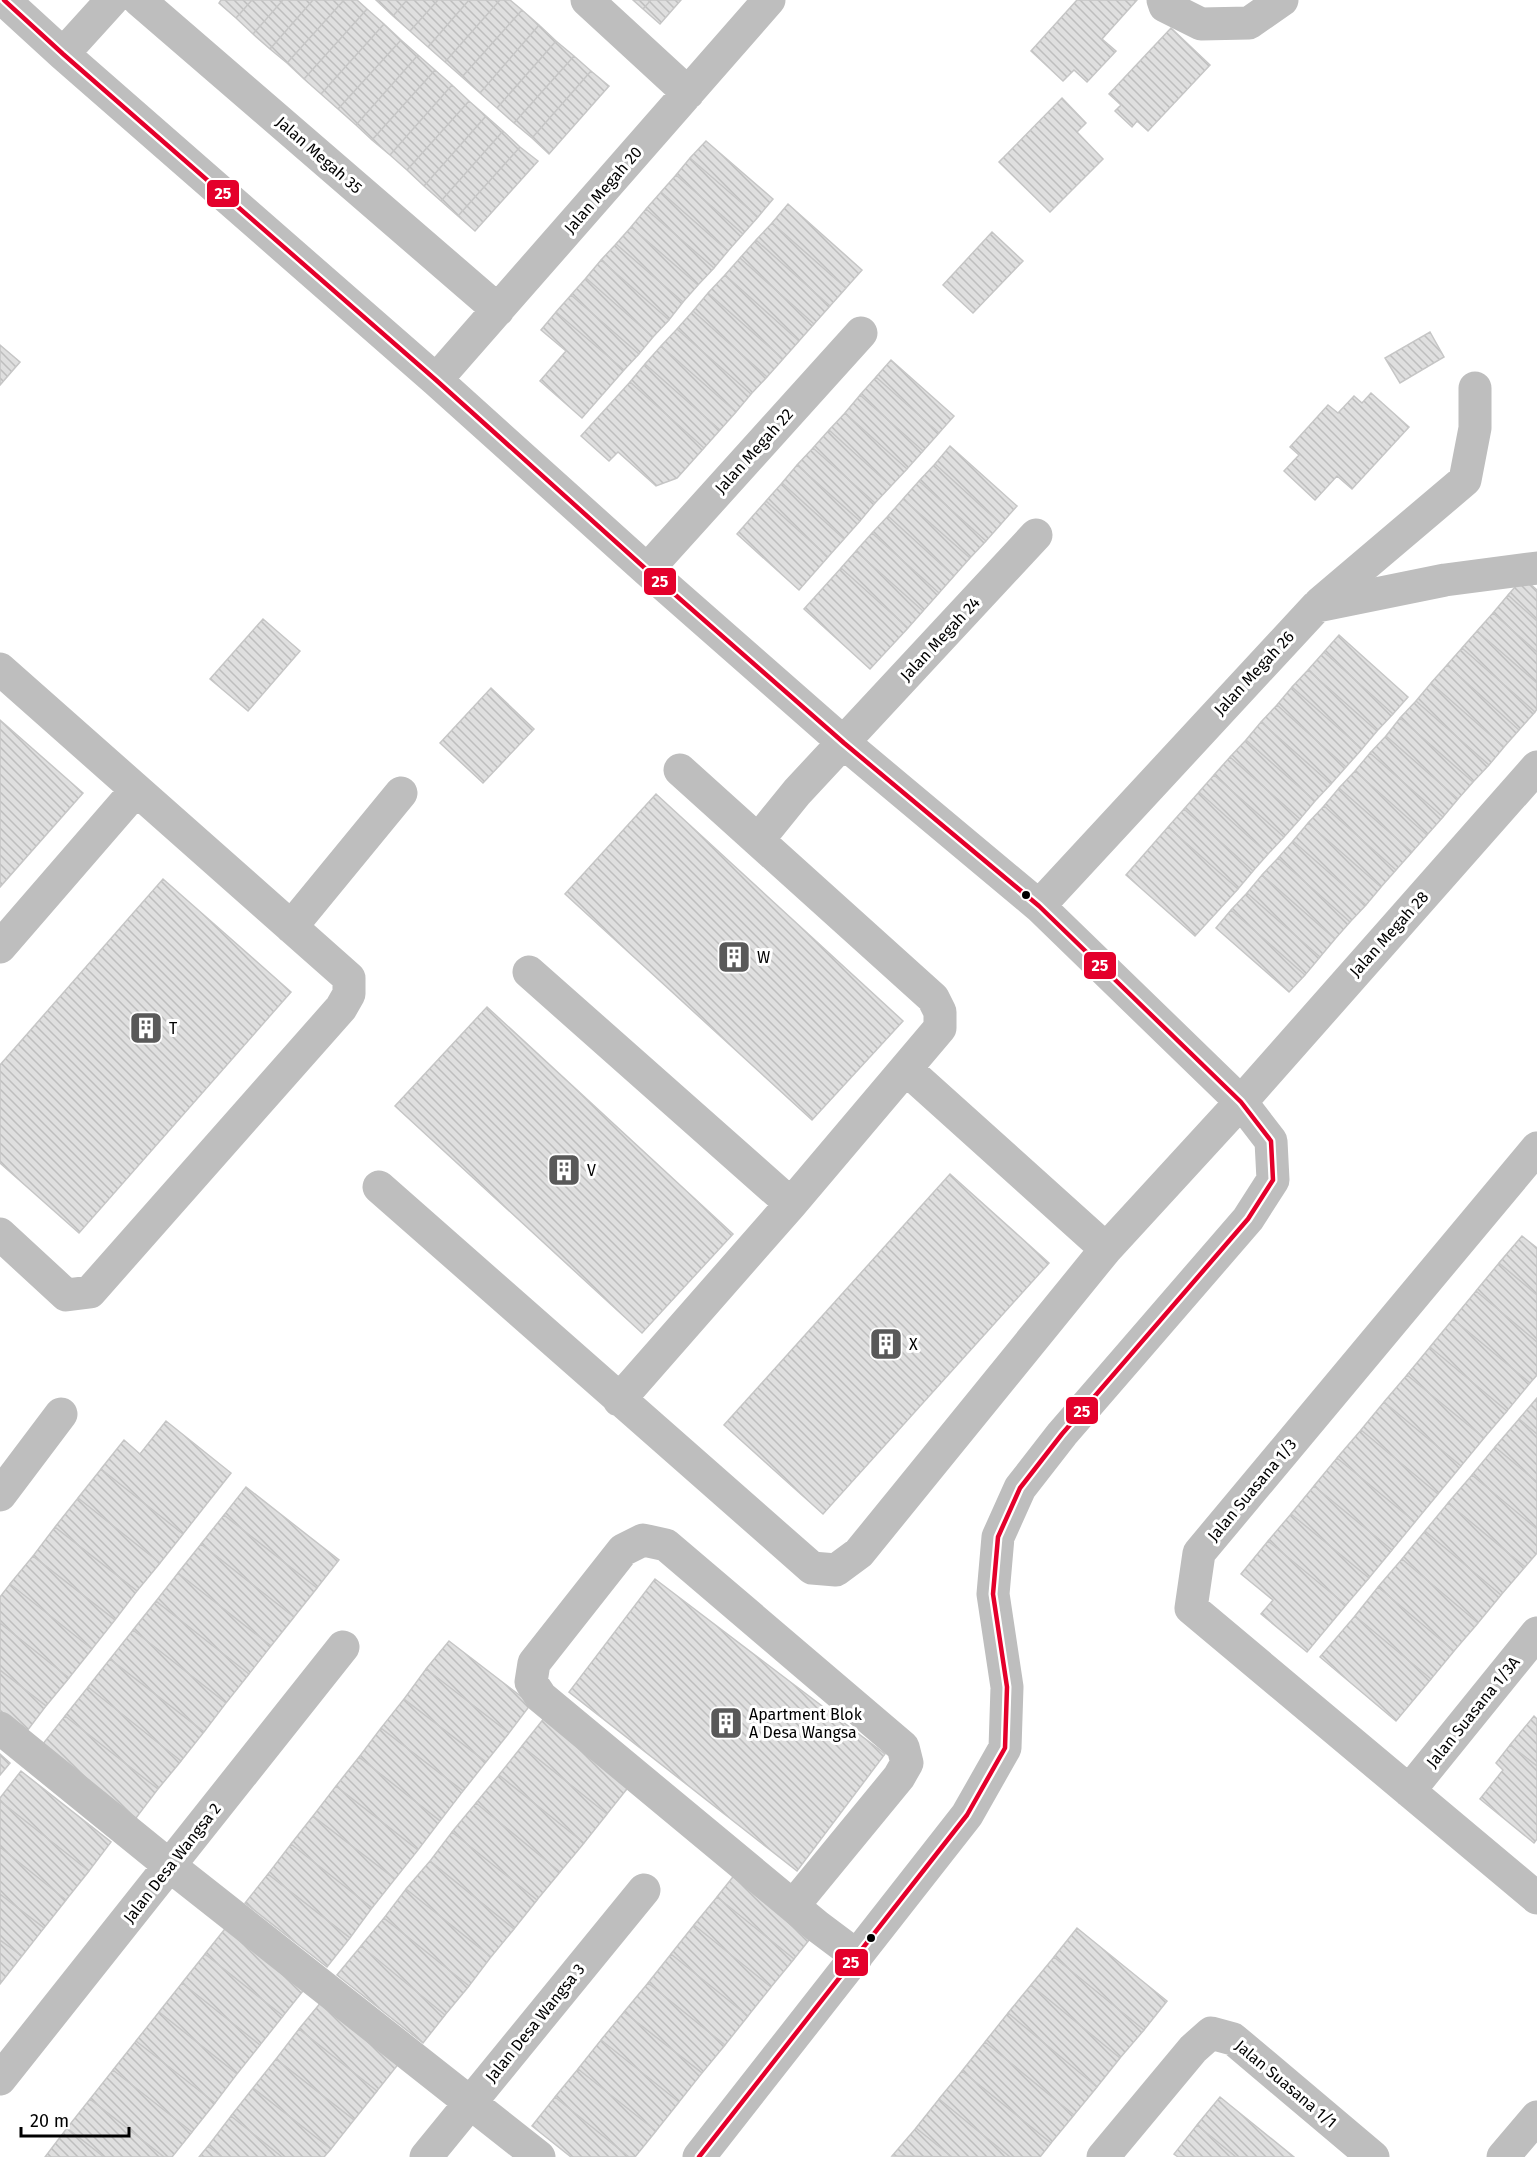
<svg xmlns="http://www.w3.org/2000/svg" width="1537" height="2157" viewBox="0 0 1537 2157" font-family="'Fira Sans',sans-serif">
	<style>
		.building { fill: url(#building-back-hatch); stroke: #c6c6c6; stroke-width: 1.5 }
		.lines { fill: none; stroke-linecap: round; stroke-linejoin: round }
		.minor { stroke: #bebebe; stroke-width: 33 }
		.bus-1-casing { stroke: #fff; stroke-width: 9 }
		.bus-1 { stroke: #e4002b; stroke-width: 4.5 }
		.bus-dot { fill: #000; stroke: #fff; stroke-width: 2 }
		.labels { text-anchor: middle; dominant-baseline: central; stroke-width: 6; stroke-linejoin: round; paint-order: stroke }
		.street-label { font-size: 16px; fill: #000; stroke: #fff }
		.poi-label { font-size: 16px; fill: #000; stroke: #fff; text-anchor: start }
		.line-badge { stroke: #fff; stroke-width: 2 }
		.badge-label { font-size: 16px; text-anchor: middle; font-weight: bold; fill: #fff }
	</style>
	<defs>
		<pattern id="building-back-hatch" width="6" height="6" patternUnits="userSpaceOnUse" patternTransform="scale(1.5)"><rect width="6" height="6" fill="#dfdfdf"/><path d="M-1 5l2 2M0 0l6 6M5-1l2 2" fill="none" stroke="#bebebe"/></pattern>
	</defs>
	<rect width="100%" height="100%" fill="#fff"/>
	<path class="building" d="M221 0H252L236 18 219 3Z
		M252 0H283L253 34 236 18Z
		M283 0H313L270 49 253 34Z
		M313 0H344L287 63 270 49Z
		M344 0H357L367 9 304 79 287 63Z
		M376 0H407L393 16Z
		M407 0H438L410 31 393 16Z
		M438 0H469L428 47 410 31Z
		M469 0H500L445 62 428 47Z
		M500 0H510L522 10 462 77 445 62Z
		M633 0H651L643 9Z
		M651 0H681L660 24 643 9Z
		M1077 0H1137L1102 39 1116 51 1087 82 1074 70 1063 81 1031 51Z
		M367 9 384 24 321 94 304 79Z
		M522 10 539 25 480 93 462 77Z
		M384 24 401 40 338 109 321 94Z
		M539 25 556 41 497 108 480 93Z
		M1171 28 1210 65 1148 131 1137 121 1132 127 1115 111 1121 105 1109 94Z
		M401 40 418 55 356 125 338 109Z
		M556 41 574 56 514 123 497 108Z
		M418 55 435 70 372 140 356 125Z
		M574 56 591 71 532 138 514 123Z
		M435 70 452 85 390 155 372 140Z
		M591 71 609 86 549 154 532 138Z
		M452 85 469 101 407 170 390 155Z
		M1062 98 1086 123 1077 132 1103 159 1050 212 999 162Z
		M469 101 486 116 424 186 407 170Z
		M486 116 503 131 441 201 424 186Z
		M503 131 520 147 458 216 441 201Z
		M706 141 773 199 758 217 690 158Z
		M520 147 538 161 475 231 458 216Z
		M690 158 758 217 743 234 676 175Z
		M676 175 743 234 728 251 661 192Z
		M661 192 728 251 714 268 646 209Z
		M788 204 862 270 846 288 772 223Z
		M646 209 714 268 698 285 631 227Z
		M772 223 846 288 830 306 756 240Z
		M631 227 698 285 683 302 616 244Z
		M992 232 1023 261 973 313 943 285Z
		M756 240 830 306 814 324 740 258Z
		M616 244 683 302 669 320 601 260Z
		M740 258 814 324 799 341 725 275Z
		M601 260 669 320 653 337 586 278Z
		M725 275 799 341 783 359 708 293Z
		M586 278 653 337 639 354 571 295Z
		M708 293 783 359 767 377 693 311Z
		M571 295 639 354 624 370 556 312Z
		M693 311 767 377 751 394 677 329Z
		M556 312 624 370 582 418 540 381 566 351 541 330Z
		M677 329 751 394 736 412 661 346Z
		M1430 332 1444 357 1400 383 1385 358Z
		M0 345 20 362 0 385Z
		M661 346 736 412 720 430 645 364Z
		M891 360 954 416 939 433 876 377Z
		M645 364 720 430 704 448 630 382Z
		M876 377 939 433 923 451 860 395Z
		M630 382 704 448 677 478 656 486 618 452 609 461 581 436Z
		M1371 393 1409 427 1352 489 1337 476 1315 500 1284 471 1299 455 1290 447 1328 405 1338 413 1354 396 1362 403Z
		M860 395 923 451 907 469 845 413Z
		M845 413 907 469 891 486 829 430Z
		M829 430 891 486 875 503 813 448Z
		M950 446 1017 506 1001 524 935 464Z
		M813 448 875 503 860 521 797 465Z
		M935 464 1001 524 986 541 919 481Z
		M797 465 860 521 844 539 782 483Z
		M919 481 986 541 970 558 903 499Z
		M782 483 844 539 828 557 766 501Z
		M903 499 970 558 954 576 888 516Z
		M766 501 828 557 799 590 737 534Z
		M888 516 954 576 939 593 872 533Z
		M872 533 939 593 923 611 856 551Z
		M856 551 923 611 908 628 841 568Z
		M841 568 908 628 870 669 804 609Z
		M1523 578 1537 590V621L1508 595Z
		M1508 595 1537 621V652L1493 613Z
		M1493 613 1537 652V683L1477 631Z
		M263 619 300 651 248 711 210 679Z
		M1477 631 1537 683V709L1535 712 1462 648Z
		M1339 635 1408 697 1393 714 1324 652Z
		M1462 648 1535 712 1519 730 1447 665Z
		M1324 652 1393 714 1377 731 1308 670Z
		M1447 665 1519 730 1504 747 1431 683Z
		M1308 670 1377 731 1362 749 1292 687Z
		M1431 683 1504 747 1489 765 1416 701Z
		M1292 687 1362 749 1346 767 1277 705Z
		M491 688 534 729 483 783 440 743Z
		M1416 701 1489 765 1473 782 1400 718Z
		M1277 705 1346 767 1331 784 1261 722Z
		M1400 718 1473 782 1458 799 1386 736Z
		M0 720 83 793 0 887Z
		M1261 722 1331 784 1315 801 1246 740Z
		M1386 736 1458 799 1443 817 1370 753Z
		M1246 740 1315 801 1300 819 1230 757Z
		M1370 753 1443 817 1427 835 1355 771Z
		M1230 757 1300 819 1284 837 1214 775Z
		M1355 771 1427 835 1412 852 1339 788Z
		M1214 775 1284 837 1268 854 1199 792Z
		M1339 788 1412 852 1396 870 1324 806Z
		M1199 792 1268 854 1253 871 1184 809Z
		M656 794 903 1021 812 1120 565 894Z
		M1324 806 1396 870 1381 887 1308 823Z
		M1184 809 1253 871 1238 889 1168 827Z
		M1308 823 1381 887 1366 905 1293 841Z
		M1168 827 1238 889 1195 936 1126 875Z
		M1293 841 1366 905 1350 922 1278 858Z
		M1278 858 1350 922 1335 939 1262 875Z
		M1262 875 1335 939 1320 957 1247 893Z
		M163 879 291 992 79 1233 0 1163V1065Z
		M1247 893 1320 957 1305 975 1231 910Z
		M1231 910 1305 975 1289 992 1216 928Z
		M487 1007 733 1234 642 1333 395 1106Z
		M950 1174 1049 1263 823 1514 724 1425Z
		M1522 1236 1537 1248V1295L1499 1263Z
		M1499 1263 1537 1295V1342L1476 1291Z
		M1476 1291 1537 1342V1375L1530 1383 1453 1319Z
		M1453 1319 1530 1383 1507 1411 1430 1347Z
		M1430 1347 1507 1411 1484 1438 1407 1375Z
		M1407 1375 1484 1438 1461 1466 1384 1402Z
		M1537 1398V1434L1519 1419Z
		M1384 1402 1461 1466 1438 1494 1361 1430Z
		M1519 1419 1537 1434V1482L1495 1447Z
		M166 1421 231 1473 183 1534 101 1469 124 1440 140 1454Z
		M1361 1430 1438 1494 1415 1522 1337 1458Z
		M1495 1447 1537 1482V1529L1472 1475Z
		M1337 1458 1415 1522 1392 1550 1314 1486Z
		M101 1469 183 1534 160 1563 78 1498Z
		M1472 1475 1537 1529V1553L1525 1567 1448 1503Z
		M1314 1486 1392 1550 1369 1578 1291 1514Z
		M246 1487 339 1560 317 1588 224 1515Z
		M78 1498 160 1563 137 1591 55 1527Z
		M1448 1503 1525 1567 1501 1595 1425 1531Z
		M1291 1514 1369 1578 1346 1605 1268 1541Z
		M224 1515 317 1588 294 1617 201 1544Z
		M55 1527 137 1591 115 1620 33 1556Z
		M1425 1531 1501 1595 1478 1623 1402 1559Z
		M1268 1541 1346 1605 1307 1652 1261 1614 1273 1600 1241 1574Z
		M201 1544 294 1617 271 1646 178 1573Z
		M33 1556 115 1620 92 1649 10 1584Z
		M1402 1559 1478 1623 1454 1651 1378 1587Z
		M178 1573 271 1646 249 1674 156 1601Z
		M655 1579 885 1754 797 1871 569 1692Z
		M10 1584 92 1649 69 1678 0 1623V1597Z
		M1378 1587 1454 1651 1431 1679 1355 1616Z
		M156 1601 249 1674 226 1703 133 1630Z
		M1355 1616 1431 1679 1396 1721 1320 1657Z
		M0 1623 69 1678 46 1706 0 1670Z
		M133 1630 226 1703 204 1732 110 1659Z
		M449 1641 531 1704 509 1733 426 1669Z
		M110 1659 204 1732 181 1761 88 1687Z
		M426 1669 509 1733 486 1762 404 1699Z
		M0 1670 46 1706 24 1735 0 1716Z
		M88 1687 181 1761 158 1789 65 1716Z
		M404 1699 486 1762 463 1791 381 1728Z
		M65 1716 158 1789 136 1818 42 1745Z
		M1534 1716 1537 1719V1766L1510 1745Z
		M545 1717 630 1785 607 1814 522 1746Z
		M381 1728 463 1791 440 1821 359 1757Z
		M1510 1745 1537 1766V1839L1534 1843 1480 1799 1503 1770 1496 1763Z
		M522 1746 607 1814 584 1843 499 1775Z
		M0 1754 10 1763 0 1775Z
		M359 1757 440 1821 418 1850 336 1786Z
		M21 1771 111 1842 89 1871 0 1801V1798Z
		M499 1775 584 1843 560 1872 476 1803Z
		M336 1786 418 1850 395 1879 313 1816Z
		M0 1801 89 1871 66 1900 0 1847Z
		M476 1803 560 1872 537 1900 452 1832Z
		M313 1816 395 1879 372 1908 291 1844Z
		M452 1832 537 1900 514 1929 430 1861Z
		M291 1844 372 1908 350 1938 268 1874Z
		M0 1847 66 1900 44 1928 0 1894Z
		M430 1861 514 1929 491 1957 406 1889Z
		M740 1868 817 1930 794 1959 717 1897Z
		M268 1874 350 1938 327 1967 245 1903Z
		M406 1889 491 1957 469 1986 384 1918Z
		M0 1894 44 1928 22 1956 0 1940Z
		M717 1897 794 1959 771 1987 694 1925Z
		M384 1918 469 1986 445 2015 361 1946Z
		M228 1925 306 1987 283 2016 205 1954Z
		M694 1925 771 1987 748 2016 671 1954Z
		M1077 1928 1167 2001 1144 2030 1054 1957Z
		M0 1940 22 1956 0 1984Z
		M361 1946 445 2015 423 2043 337 1975Z
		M205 1954 283 2016 260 2045 182 1983Z
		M671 1954 748 2016 725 2045 648 1983Z
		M1054 1957 1144 2030 1120 2058 1031 1985Z
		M182 1983 260 2045 237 2074 159 2012Z
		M648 1983 725 2045 702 2073 624 2012Z
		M1031 1985 1120 2058 1097 2087 1008 2013Z
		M322 2001 400 2062 377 2091 299 2029Z
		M159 2012 237 2074 215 2103 136 2041Z
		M624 2012 702 2073 679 2102 601 2040Z
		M1008 2013 1097 2087 1074 2115 985 2042Z
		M299 2029 377 2091 354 2120 276 2059Z
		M601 2040 679 2102 656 2131 578 2069Z
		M136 2041 215 2103 192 2132 113 2070Z
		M985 2042 1074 2115 1051 2143 962 2071Z
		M276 2059 354 2120 331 2149 253 2088Z
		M578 2069 656 2131 635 2157H629L555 2097Z
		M113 2070 192 2132 172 2157H164L90 2099Z
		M962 2071 1051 2143 1040 2157H1010L939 2099Z
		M253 2088 331 2149 324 2157H282L231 2116Z
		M555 2097 629 2157H571L532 2126Z
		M1220 2097 1294 2157H1236L1197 2125Z
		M90 2099 164 2157H104L67 2128Z
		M939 2099 1010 2157H952L916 2128Z
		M231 2116 282 2157H222L208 2146Z
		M1197 2125 1236 2157H1178L1174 2154Z
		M67 2128 104 2157H45Z
		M916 2128 952 2157 892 2156Z
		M208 2146 222 2157H199Z"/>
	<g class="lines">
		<path class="minor" d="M4 0 63 54 436 380 647 570 844 743 1039 906 1241 1102 1271 1141 1273 1180 1248 1219 1062 1434 1020 1488 998 1537 993 1594 1007 1687 1005 1748 967 1815 699 2157
			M139 0 498 310
			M587 0 688 93
			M1163 0 1165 6 1201 24 1249 23 1282 0
			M63 54 112 0
			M436 380 769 0
			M647 570 861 333
			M1320 603 1465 480 1475 428V388
			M0 669 349 978V994L341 1008 90 1292 66 1295 0 1234
			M759 839 797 792 1036 535
			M1039 906 1317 606 1445 580 1537 568
			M291 927 401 793
			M0 947 136 790
			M529 972 791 1204
			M906 1069 1106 1249
			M1537 1148 1199 1553 1191 1608 1537 1898
			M379 1187 812 1568 836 1570 859 1553 1106 1249 1241 1102 1537 767
			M619 1400 791 1204 940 1028V1012L933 998 680 770
			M0 1495 61 1414
			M0 1728 170 1866 539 2157
			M1409 1791 1537 1633
			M793 1906 899 1777 907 1763 903 1747 666 1545 643 1540 623 1550 534 1663 531 1682 541 1697 817 1926 857 1956
			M0 2079 343 1647
			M426 2157 644 1890
			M1103 2157 1193 2049 1211 2033 1233 2039 1373 2157
			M1503 2157 1537 2117"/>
		<defs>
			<path id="bus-1" d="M4 0 63 54 436 380 647 570 844 743 1039 906 1241 1102 1271 1141 1273 1180 1248 1219 1062 1434 1020 1488 998 1537 993 1594 1007 1687 1005 1748 967 1815 699 2157"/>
		</defs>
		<use href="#bus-1" class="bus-1-casing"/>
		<use href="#bus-1" class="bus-1"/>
	</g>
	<defs>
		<symbol id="building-square" viewBox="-11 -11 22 22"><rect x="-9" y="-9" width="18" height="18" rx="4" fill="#595959" stroke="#fff"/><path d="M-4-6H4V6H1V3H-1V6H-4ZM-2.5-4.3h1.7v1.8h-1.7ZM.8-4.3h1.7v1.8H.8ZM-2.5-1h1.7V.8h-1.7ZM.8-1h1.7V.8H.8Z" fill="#fff"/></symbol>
	</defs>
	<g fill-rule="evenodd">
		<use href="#building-square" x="715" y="938" width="38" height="38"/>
		<use href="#building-square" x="127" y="1009" width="38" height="38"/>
		<use href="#building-square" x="545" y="1151" width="38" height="38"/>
		<use href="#building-square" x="867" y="1325" width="38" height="38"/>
		<use href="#building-square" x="707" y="1704" width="38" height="38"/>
	</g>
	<g class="bus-dot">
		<circle cx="1026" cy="895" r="5"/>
		<circle cx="871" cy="1938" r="5"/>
	</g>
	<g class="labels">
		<g class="street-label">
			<text transform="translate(319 155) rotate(41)">Jalan Megah 35</text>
			<text transform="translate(603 190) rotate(-49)">Jalan Megah 20</text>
			<text transform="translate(754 451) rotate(-48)">Jalan Megah 22</text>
			<text transform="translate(940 639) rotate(-47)">Jalan Megah 24</text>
			<text transform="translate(1254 673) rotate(-47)">Jalan Megah 26</text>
			<text transform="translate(1389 934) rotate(-48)">Jalan Megah 28</text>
			<text transform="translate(1252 1490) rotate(-50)">Jalan Suasana 1/3</text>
			<text transform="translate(1473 1712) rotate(-51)">Jalan Suasana 1/3A</text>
			<text transform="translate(172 1863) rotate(-52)">Jalan Desa Wangsa 2</text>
			<text transform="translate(535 2023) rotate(-51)">Jalan Desa Wangsa 3</text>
			<text transform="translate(1286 2084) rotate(40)">Jalan Suasana 1/1</text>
		</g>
		<g class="poi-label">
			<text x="757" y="957">W</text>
			<text x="169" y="1028">T</text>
			<text x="587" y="1170">V</text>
			<text x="909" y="1344">X</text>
			<text x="749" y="1714">Apartment Blok<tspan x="749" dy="18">A Desa Wangsa</tspan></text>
		</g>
	</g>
	<g class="line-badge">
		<rect x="206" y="179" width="34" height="29" rx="6" fill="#e4002b"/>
		<rect x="643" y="567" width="34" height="29" rx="6" fill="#e4002b"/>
		<rect x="1083" y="951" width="34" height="29" rx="6" fill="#e4002b"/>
		<rect x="1065" y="1396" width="34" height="29" rx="6" fill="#e4002b"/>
		<rect x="834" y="1948" width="35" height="29" rx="6" fill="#e4002b"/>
	</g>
	<g class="badge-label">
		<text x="223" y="199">25</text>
		<text x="660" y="587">25</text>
		<text x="1100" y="971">25</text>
		<text x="1082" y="1417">25</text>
		<text x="851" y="1968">25</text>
	</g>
	<path d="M21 2127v9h108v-9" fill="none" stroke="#000000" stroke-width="3"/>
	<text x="30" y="2127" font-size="18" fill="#000000" stroke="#ffffff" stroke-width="4.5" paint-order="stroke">20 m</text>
</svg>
